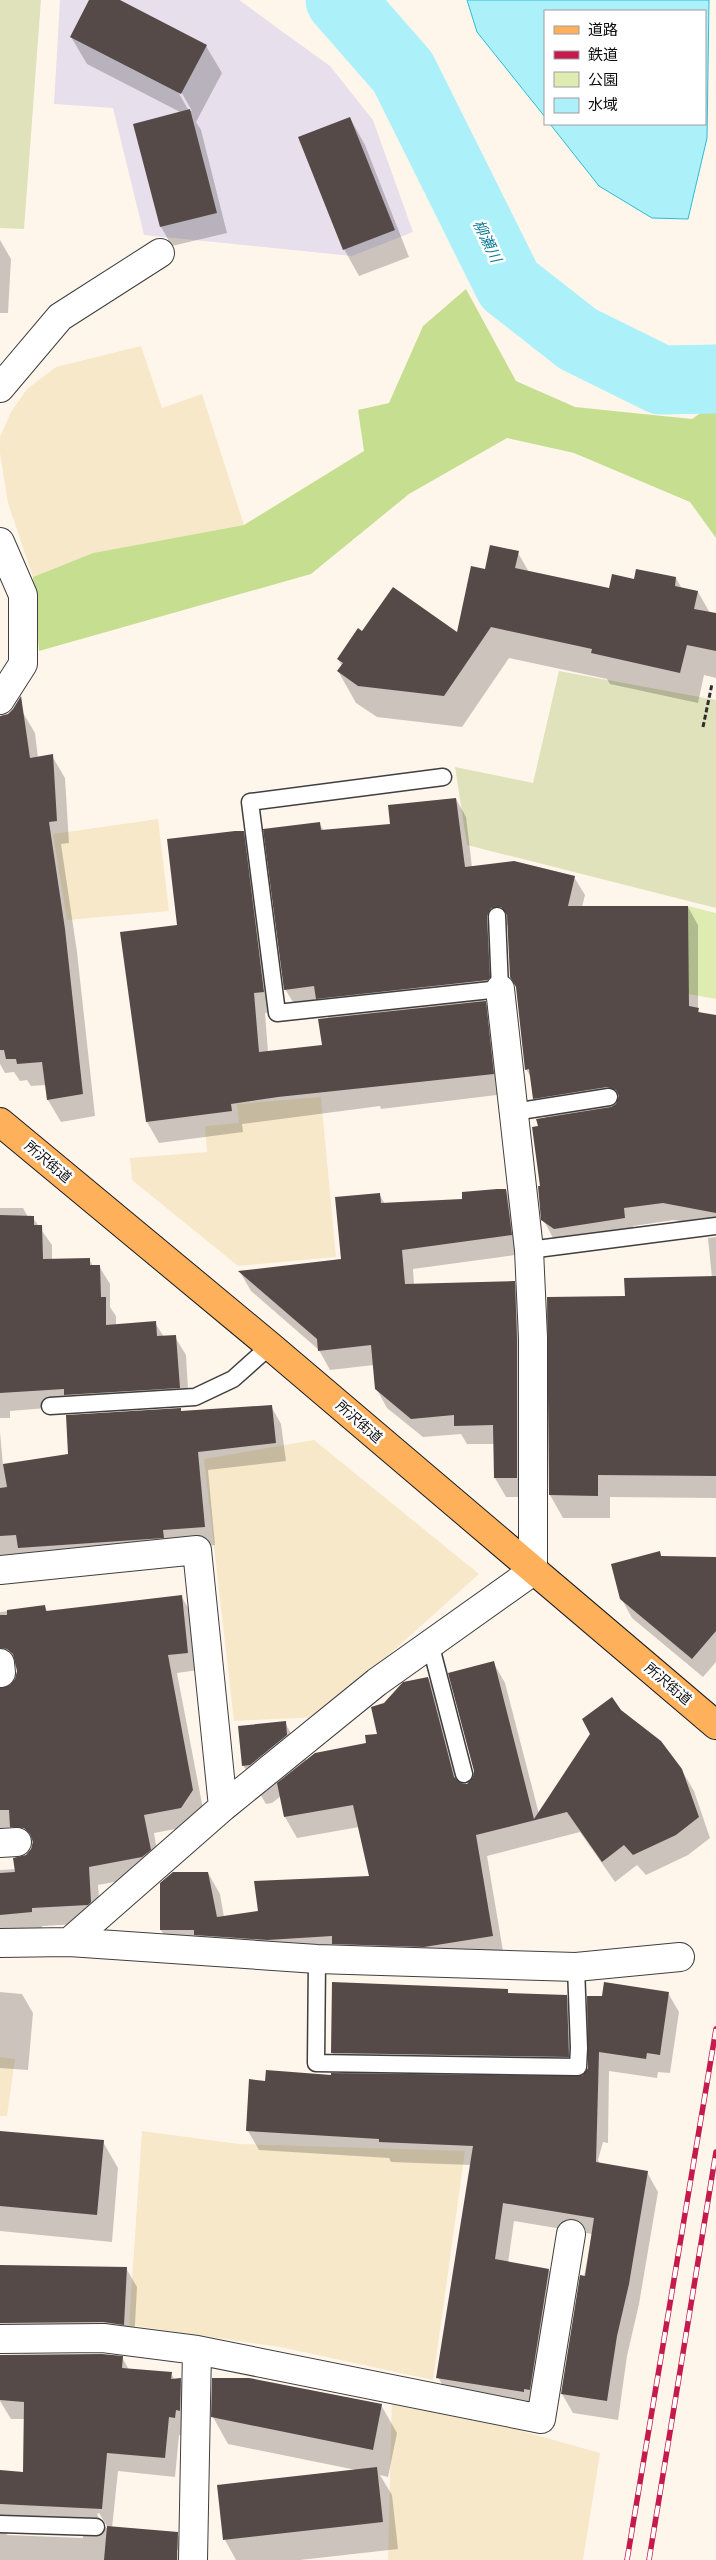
<svg xmlns="http://www.w3.org/2000/svg" width="716" height="2560" viewBox="0 0 716 2560" font-family="Bitter,'Noto Sans JP',serif">
	<style>
		.industrial { fill: #e7dfec }
		.farmland { fill: #f7e8c9 }
		.green { fill: #deecb2 }
		.forest { fill: #c6de90 }
		.cemetery { fill: #dfe2bb }
		.water { fill: #acf0fa; stroke: #2ebcd6 }
		.shadow { fill: #0003; fill-rule: evenodd }
		.lines { fill: none; stroke-linecap: round; stroke-linejoin: round }
		.river { stroke: #acf0fa; stroke-width: 69 }
		.building { fill: #554a48 }
		.service-casing { stroke: #3f3f3f; stroke-width: 19 }
		.minor-casing { stroke: #3f3f3f; stroke-width: 30 }
		.primary-casing { stroke: #1d1d1d; stroke-width: 30 }
		.path { stroke: #2e2e2e; stroke-width: 3; stroke-dasharray: 5 2.5; stroke-linecap: butt }
		.service { stroke: #fff; stroke-width: 16 }
		.minor { stroke: #fff; stroke-width: 28 }
		.primary { stroke: #ffb05b; stroke-width: 28 }
		.rail-casing { stroke: #c51b4c; stroke-width: 5.5 }
		.rail { stroke: #fff; stroke-width: 4; stroke-dasharray: 11; stroke-linecap: butt }
		.labels { text-anchor: middle; dominant-baseline: central; stroke-width: 5; stroke-linejoin: round; paint-order: stroke }
		.street-label { font-size: 14px; fill: #0c0c0c; stroke: #fff }
		.water-label { font-size: 15px; font-style: italic; fill: #0d7c97; stroke: #fff }
	</style>
	<rect width="100%" height="100%" fill="#fff6eb"/>
	<path class="industrial" d="M60 0H239L330 66 373 120 413 232 352 256 144 235 113 108 54 104Z"/>
	<path class="farmland" d="M141 346 162 408 202 394 244 525 93 553 33 577 8 503 0 453V437L11 412 27 389 56 367Z
		M158 819 169 911 67 920 53 834Z
		M321 1097 336 1257 238 1266 132 1180 130 1158 207 1152 205 1126 239 1123 237 1104Z
		M314 1440 479 1574 319 1717 234 1721 204 1459Z
		M0 2057 15 2059 7 2116H0Z
		M142 2131 239 2144 465 2151 433 2380 280 2347 129 2325Z
		M392 2395 600 2453 583 2560H388Z"/>
	<path class="green" d="M688 906 716 913V999L666 990 663 955 688 954Z"/>
	<path class="forest" d="M466 289 516 381 575 407 692 419 716 402V538L690 502 574 453 507 438 409 494 311 574 39 651 33 577 93 553 244 525 364 451 358 410 389 403 423 326Z"/>
	<path class="cemetery" d="M0 0H41L24 229 0 228Z
		M559 671 716 700V908L467 845 455 767 533 783Z"/>
	<path class="water" d="M467 0H709L707 138 688 219 652 218 599 186 550 124H705V11H545V117L477 32Z"/>
	<path class="shadow" d="M90 0H117L206 46 222 73 196 122 201 130 227 233 172 246 161 227 182 113 87 64 71 37ZM179 88 192 111H189L177 90Z
		M350 118 365 145 409 257 359 276 344 249Z
		M0 240 11 259 8 313H0Z
		M518 553 529 572 610 589 635 581 676 578 682 589 698 592 710 613 716 615V678L704 675 698 703 610 684 607 679 509 658 462 727 377 717 356 703 338 671 342 666 338 659 363 633 458 634 486 570Z
		M22 711 35 733 38 758 52 756 65 778 69 843 61 844 77 952 95 1116 61 1122 48 1100 46 1085 31 1086 27 1080 20 1081 14 1072 5 1073 0 1064V721Z
		M456 799 466 817 472 867 574 877 585 895 582 907H688L698 925V1010L701 1013 716 1016V1228L674 1220 633 1226 635 1236 566 1246 553 1238 543 1219 539 1127 546 1118 535 1098 532 1079 526 1069 509 925 501 926 498 998 484 1000 497 1023 505 1094 381 1109 380 1106 242 1124 243 1132 159 1143 147 1122 122 933 178 926 243 832 255 853 275 1012 265 1013 268 1052 323 1047 329 1019 321 1005 296 1007 285 989 319 823 324 831 391 825Z
		M506 1190 517 1209 522 1254 413 1269 414 1285 514 1282 525 1301 528 1497H506L495 1478V1444H467L461 1434 423 1437 387 1408 376 1388 374 1365 330 1370 319 1350 251 1291 240 1272 343 1260 379 1194 385 1204 463 1200Z
		M0 1208H23L28 1217 33 1218 52 1245V1260L89 1259 93 1266H99L110 1284V1307L116 1316V1325L155 1323 164 1337H175L186 1355 189 1406 76 1413 72 1406 10 1411V1418H0Z
		M716 1237V1498L610 1497V1518H563L550 1495 548 1298 626 1297 712 1278 708 1238Z
		M271 1406 281 1424 286 1461 208 1470 215 1545 0 1570V1432L3 1465 70 1455 180 1409 182 1413Z
		M659 1553 662 1557 716 1558V1662L703 1677 632 1618 621 1598Z
		M181 1596 192 1614 198 1670 177 1673 203 1809 191 1826 154 1833 160 1868 152 1875 98 1885 101 1920 98 1923 42 1926V1930L0 1934V1870L16 1869 33 1846 22 1845 12 1827 0 1828V1689L10 1687 17 1679V1667L9 1665 0 1670V1612L45 1607 48 1612Z
		M493 1662 505 1683 539 1814 620 1711 681 1769 694 1791 710 1838 688 1855 646 1875 637 1865 615 1882 580 1832 487 1856 504 1957 173 1951 161 1930 208 1873 220 1894 224 1917 259 1912 371 1877 359 1827 297 1838 285 1817 281 1796 272 1803 266 1804 243 1765 285 1723 307 1761 368 1744 379 1735 385 1704 428 1678 440 1699 462 1784 466 1785 472 1782Z
		M507 1990 509 1994 566 1996 578 2016 579 2078 587 2074 589 2068 588 1997 668 1993 679 2012 670 2073 658 2072 657 2078 609 2071 608 2143 603 2142 598 2160 600 2164 647 2172 658 2192 639 2304 627 2356 618 2420 573 2413 562 2394 592 2234 514 2221 508 2263 549 2270 560 2290 541 2408 449 2397 438 2377 471 2165 391 2162 389 2158 259 2150 248 2131 266 2082 345 2075 333 2053Z
		M0 1992 22 1994 33 2013 28 2070 0 2068Z
		M0 2132 103 2142 118 2168 112 2242 0 2231Z
		M0 2267 126 2268 137 2287 134 2343 0 2347Z
		M0 2356 122 2357 129 2370 171 2374 175 2380H180L191 2398 185 2436 179 2435 175 2477 118 2471 112 2528 177 2534 188 2552 187 2560H177L178 2550H175L174 2560H0V2472L24 2473 25 2419H11L0 2401ZM99 2513 108 2528H105L97 2514ZM11 2532 83 2535V2538L6 2535Z
		M381 2405 397 2433 388 2477 380 2475 392 2495 398 2549 300 2560H236L225 2540 356 2470 228 2444 213 2417Z"/>
	<g class="lines">
		<path class="river" d="M340 0 403 72 509 285 578 339 661 380 716 379"/>
	</g>
	<path class="building" d="M89 0H120L207 45 181 94 70 37Z
		M190 109 217 213 160 227 133 124Z
		M350 117 395 230 343 250 298 137Z
		M490 545 519 551 515 568 609 588 612 574 634 579 636 569 676 577 675 586 698 591 694 609 716 613V651L687 645 680 673 591 653 592 649 491 627 444 696 358 686 337 671 343 663 337 659 358 628 362 631 393 587 457 632 471 566 485 569Z
		M21 696 30 758 53 754 57 821 49 822 65 929 83 1094 47 1100 42 1062 17 1064 16 1059H6L4 1050H0V716L8 714 13 709Z
		M456 798 465 867 514 861 575 876 568 906H688L689 1006 699 1008 698 1012 716 1015V1213L663 1203 624 1208 625 1218 554 1229 541 1220 538 1186H540L532 1127 538 1126 536 1119 611 1107 616 1104 619 1096 616 1090 607 1087 533 1099 529 1069 525 1070 516 987 510 977 507 915 501 907 491 908 487 916 490 978 488 980 316 999 314 986 284 990 263 829 320 822 321 830 390 824 388 805Z
		M235 831H244L264 992 254 993 259 1052 322 1045 318 1019 486 1001 494 1074 278 1097 231 1104 232 1111 146 1122 120 932 177 925 167 839Z
		M497 1189H506L512 1235 402 1250 405 1284 515 1281 517 1338V1478H494L493 1425 454 1426V1415L411 1419 375 1389 371 1345 318 1351 317 1339 238 1271 341 1259 335 1197 380 1193 381 1203 462 1199V1192Z
		M0 1215 34 1216V1225H42L43 1259 90 1258V1265H100L101 1297H106V1325L156 1321 157 1336 176 1335 180 1388 64 1395V1389L0 1393Z
		M716 1276V1476L598 1475V1496L549 1495 547 1297 625 1296 624 1278Z
		M272 1405 276 1443 198 1452 205 1527 163 1530 164 1538 18 1548 16 1535 0 1536V1488L7 1487 3 1464 68 1454 66 1415 181 1408V1411Z
		M660 1551 661 1556 716 1557V1631L692 1659 620 1599 611 1564Z
		M182 1595 188 1653 168 1655 193 1790 181 1808 144 1815 151 1850 142 1857 89 1867 91 1902 88 1905 32 1908V1912L0 1915V1873L15 1872 13 1858 26 1855 31 1849 33 1842 30 1834 24 1828 10 1827 9 1810H0V1688L10 1685 15 1679 17 1671 13 1654 7 1649 0 1648V1615H7V1610L45 1605 46 1611Z
		M494 1661 534 1819 590 1734 582 1719 612 1697 621 1710 661 1741 682 1769 699 1817 676 1835 633 1855 624 1845 602 1862 567 1812 476 1835 493 1936 424 1947 332 1944V1936L267 1940 194 1935V1930H160V1883L173 1872H208L217 1917 258 1911 254 1881 369 1876 353 1805 284 1817 277 1783 315 1753 366 1743 365 1735 377 1734 371 1707 384 1703 403 1682 428 1677 454 1777 461 1783 467 1784 473 1777 474 1771 448 1673Z
		M286 1721 287 1735 250 1765 242 1766 238 1726Z
		M332 1982 508 1989V1993L567 1995 569 2057 331 2053Z
		M604 1982 669 1992 660 2055 647 2053 646 2059 599 2052 596 2162 648 2171 629 2284 617 2336 607 2401 561 2394 580 2275 585 2276 594 2218 503 2203 495 2259 549 2269 530 2390 524 2389V2392L436 2378 473 2146 379 2142V2139L246 2131 249 2079 265 2081 266 2070 331 2075V2073L582 2076 588 2068 587 1996H602Z
		M0 2131 104 2140 97 2215 0 2206Z
		M0 2265 127 2267 124 2325 103 2322 0 2323Z
		M102 2354 123 2356 122 2368 172 2372 171 2379 181 2378 180 2411 176 2410 175 2418 169 2417 165 2458 107 2453 102 2509 0 2504V2470L23 2472 24 2402 0 2400V2355Z
		M212 2378H249L382 2404 373 2450 211 2417Z
		M377 2467 383 2522 223 2540 217 2485Z
		M107 2526 178 2532 177 2560H104Z"/>
	<g class="lines">
		<defs>
			<path id="service" d="M443 777 250 802 277 1013 500 989 497 916
				M514 1112 609 1097
				M529 1250 716 1226
				M50 1406 195 1397 233 1379 270 1346
				M430 1643 464 1774
				M317 1959 316 2063 578 2067 579 2048 576 1967
				M0 2524 96 2527"/>
			<path id="minor" d="M0 388 60 317 160 253
				M0 542 23 595V664L0 700
				M0 1570 197 1550 223 1807
				M0 1663 1 1673
				M0 1843 17 1842
				M69 1942 317 1959 576 1967 680 1957
				M0 1943 69 1942 223 1807 377 1682 533 1571V1338L529 1250 500 989
				M0 2339 103 2338 197 2350 541 2419 571 2234
				M193 2560 197 2350"/>
			<path id="primary" d="M0 1122 270 1346 716 1725"/>
		</defs>
		<use href="#service" class="service-casing"/>
		<use href="#minor" class="minor-casing"/>
		<use href="#primary" class="primary-casing"/>
		<path class="path" d="M703 727 712 684"/>
		<use href="#service" class="service"/>
		<use href="#minor" class="minor"/>
		<use href="#primary" class="primary"/>
		<defs>
			<path id="rail" d="M627 2560 716 2029
				M649 2560 716 2152"/>
		</defs>
		<use href="#rail" class="rail-casing"/>
		<use href="#rail" class="rail"/>
	</g>
	<g class="labels">
		<g class="street-label">
			<text transform="translate(48 1162) rotate(40)">所沢街道</text>
			<text transform="translate(359 1422) rotate(41)">所沢街道</text>
			<text transform="translate(668 1684) rotate(40)">所沢街道</text>
		</g>
		<g class="water-label">
			<text transform="translate(487 241) rotate(64)">柳瀬川</text>
		</g>
	</g>
	<rect x="544" y="10" width="162" height="115" fill="#ffffff" stroke="#9e9e9e"/>
	<rect x="554" y="26" width="25" height="8" fill="#ffb05b" stroke="#9e9e9e"/>
	<text x="588" y="35" font-size="15" fill="#0c0c0c">道路</text>
	<rect x="554" y="51" width="25" height="8" fill="#c51b4c" stroke="#9e9e9e"/>
	<text x="588" y="60" font-size="15" fill="#0c0c0c">鉄道</text>
	<rect x="554" y="72" width="25" height="15" fill="#deecb2" stroke="#9e9e9e"/>
	<text x="588" y="85" font-size="15" fill="#0c0c0c">公園</text>
	<rect x="554" y="98" width="25" height="15" fill="#acf0fa" stroke="#9e9e9e"/>
	<text x="588" y="110" font-size="15" fill="#0c0c0c">水域</text>
</svg>
